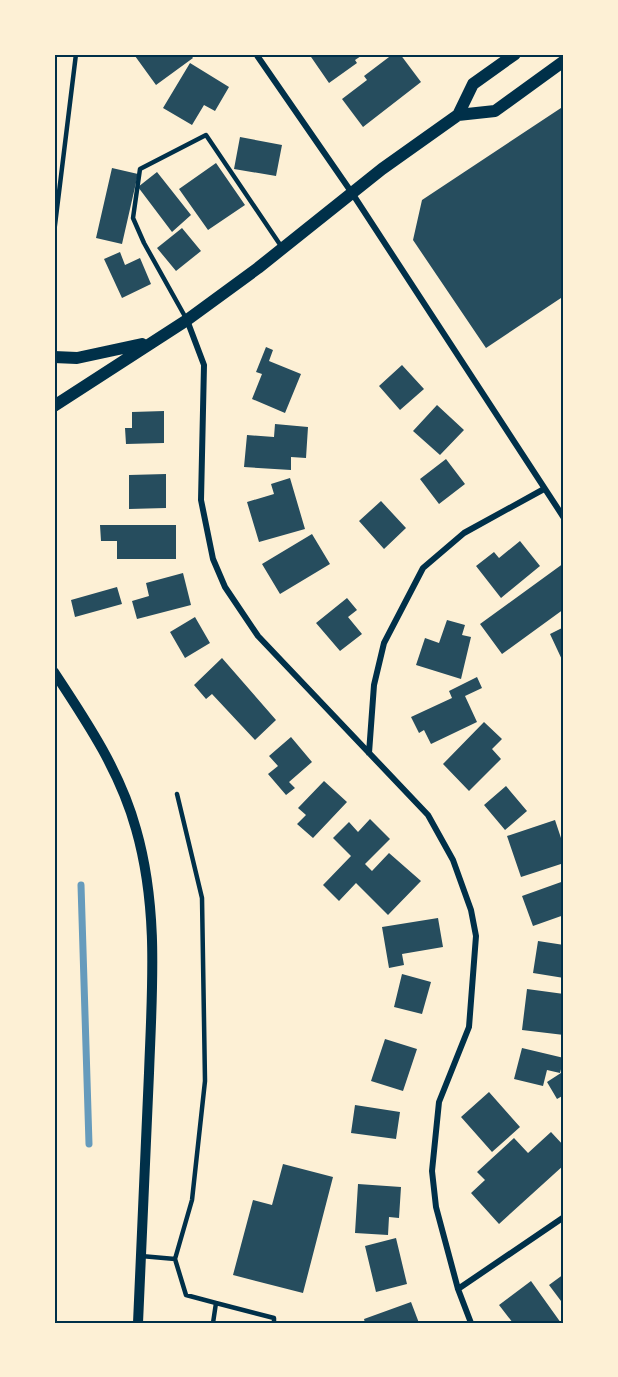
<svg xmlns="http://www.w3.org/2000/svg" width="618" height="1377" viewBox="0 0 618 1377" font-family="'Alegreya Sans',sans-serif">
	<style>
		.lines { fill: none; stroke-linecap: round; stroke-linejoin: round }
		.stream { stroke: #669bbc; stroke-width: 7 }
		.building { fill: #264d5e }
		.service { stroke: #003049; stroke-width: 4.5 }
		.minor { stroke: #003049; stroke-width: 6 }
		.tertiary { stroke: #003049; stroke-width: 10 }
		.secondary { stroke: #003049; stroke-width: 12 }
		.neatline { fill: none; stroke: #003049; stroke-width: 2 }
	</style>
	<rect width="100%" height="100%" fill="#fdf0d5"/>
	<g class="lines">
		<path class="stream" d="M81 885 89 1144"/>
	</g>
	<path class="building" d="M139 54H190L193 58 156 85 135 56Z
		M309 54H364L355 60 357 63 329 83Z
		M393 54H400L421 82 363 127 342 99 367 80 364 76Z
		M190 63 229 87 215 111 204 105 192 125 163 108Z
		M564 106V296L486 348 413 240 422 200Z
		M240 137 282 145 276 176 234 169Z
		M216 163 245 205 208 230 179 189Z
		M112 168 138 174 122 244 96 238Z
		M157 172 191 215 172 232 138 187Z
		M182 228 201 251 176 271 157 248Z
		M120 252 125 265 140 258 151 284 122 298 104 259Z
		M266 347 273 350 269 361 301 374 285 413 252 399 262 374 256 372Z
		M402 365 424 389 400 410 379 386Z
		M437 405 464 430 440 455 413 431Z
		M164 411V443L126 444 125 428H132V412Z
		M275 424 308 427 306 458 291 457V470L244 467 247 435 274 437Z
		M446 459 465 484 439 504 420 479Z
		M166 474V508L129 509V475Z
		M290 478 305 529 259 542 247 502 274 494 271 484Z
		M381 501 406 528 384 549 359 521Z
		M100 525H176V559H117V541H101Z
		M312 534 330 564 280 594 262 564Z
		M520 541 540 566 501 598 476 566 494 552 499 558Z
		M564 563V609L502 654 480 624Z
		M183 573 191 605 137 619 132 601 149 596 146 583Z
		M117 587 122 604 75 617 71 600Z
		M347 598 357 610 348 617 362 634 340 651 316 623Z
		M195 617 210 643 185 658 170 632Z
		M447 620 465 625 462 635 471 637 461 679 416 665 425 638 439 643Z
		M564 627V664L550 634Z
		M222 658 276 720 255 740 212 694 206 699 194 685Z
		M477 677 482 688 465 696 477 722 431 744 424 730 419 733 411 717 452 698 449 691Z
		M484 722 502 739 492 749 501 759 469 791 443 764Z
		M291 737 312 762 289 782 295 788 286 795 268 774 278 766 269 756Z
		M324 781 347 802 313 838 297 824 306 815 298 808Z
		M506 786 527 811 505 830 484 805Z
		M370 819 390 839 365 864 372 871 389 853 421 881 388 915 356 883 339 901 323 885 351 856 333 838 349 822 358 832Z
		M555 820 564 847V863L521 877 507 836Z
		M564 881V915L533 926 522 896Z
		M438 918 443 947 402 954 404 965 389 968 382 927Z
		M538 941 564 945V978L533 973Z
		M402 974 431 982 422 1014 394 1007Z
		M527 989 564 994V1035L522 1030Z
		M385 1039 417 1049 403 1091 371 1081Z
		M522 1048 564 1058 560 1073 547 1070 543 1086 514 1079Z
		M564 1071V1095L557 1099 547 1082Z
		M489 1092 520 1127 492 1152 461 1117Z
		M355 1105 400 1112 396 1139 351 1133Z
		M551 1132 564 1146V1165L499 1224 471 1193 485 1180 477 1172 514 1138 528 1153Z
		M283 1164 333 1177 303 1293 233 1275 253 1200 272 1205Z
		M358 1184 401 1187 399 1218 389 1217 388 1235 355 1233Z
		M396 1238 407 1284 376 1292 365 1246Z
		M564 1274V1305L549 1285Z
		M531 1281 561 1323H513L499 1305Z
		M411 1302 419 1323H365L364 1319Z"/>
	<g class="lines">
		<path class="service" d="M54 233 76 54
			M187 320 144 243 133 218 140 169 206 135 281 246
			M141 1256 175 1259 186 1295 216 1303
			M175 1259 192 1200 205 1081 202 898 177 794
			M213 1323 216 1303 274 1318V1323"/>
		<path class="minor" d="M256 54 352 193 564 518
			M187 320 204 365 201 500 213 559 225 587 258 636 428 815 453 860 471 910 476 936 469 1027 439 1102 432 1171 436 1207 458 1289 471 1323
			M369 753 374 685 384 643 423 568 464 533 544 489
			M458 1289 564 1217"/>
		<path class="tertiary" d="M54 672C87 722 120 771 136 829 159 909 152 990 149 1073 145 1156 142 1240 138 1323"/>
		<path class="secondary" d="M458 115 473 84 515 54
			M54 357 77 358 142 344
			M54 406 187 320 258 268 382 169 458 115 495 111 564 61"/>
	</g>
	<rect width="618" height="1377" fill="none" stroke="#fdf0d5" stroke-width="111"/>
	<rect x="56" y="56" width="506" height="1266" class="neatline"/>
</svg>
